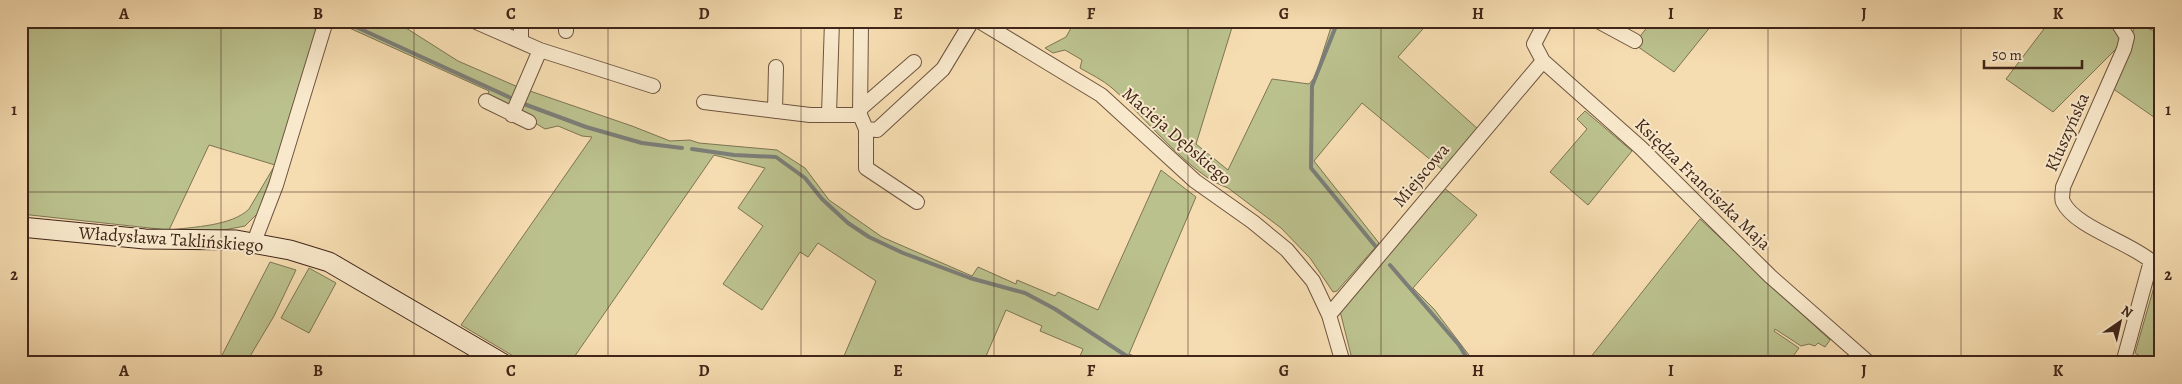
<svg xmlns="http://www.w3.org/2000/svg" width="2182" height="384" viewBox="0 0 2182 384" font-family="Alegreya,serif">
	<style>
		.green { fill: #bbc18d; stroke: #7e7453; fill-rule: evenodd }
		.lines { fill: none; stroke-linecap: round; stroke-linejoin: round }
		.stream { stroke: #7c7e78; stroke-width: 4 }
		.street-casing { stroke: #6e543f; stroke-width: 16 }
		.secondary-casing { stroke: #412619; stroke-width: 21 }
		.street { stroke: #f9e9cc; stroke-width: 14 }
		.secondary { stroke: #f9e9cc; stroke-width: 19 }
		.grid { fill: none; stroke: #412619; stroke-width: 1; stroke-opacity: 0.55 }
		.labels { text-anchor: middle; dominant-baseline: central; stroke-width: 4; stroke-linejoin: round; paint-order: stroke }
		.street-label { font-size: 18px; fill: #412619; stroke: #f9e9cc }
		.neatline { fill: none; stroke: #412619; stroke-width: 2 }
		.grid-label { font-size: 16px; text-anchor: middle; font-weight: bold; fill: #412619 }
	</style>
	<rect width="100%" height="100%" fill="#f6ddb1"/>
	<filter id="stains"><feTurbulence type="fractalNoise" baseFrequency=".004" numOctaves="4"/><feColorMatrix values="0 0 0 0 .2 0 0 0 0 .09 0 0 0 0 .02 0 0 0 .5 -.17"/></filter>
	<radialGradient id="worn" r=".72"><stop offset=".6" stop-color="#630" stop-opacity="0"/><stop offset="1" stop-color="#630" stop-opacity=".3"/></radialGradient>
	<path class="green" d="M21 21H313L316 32 275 165 258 213 245 226 224 230 167 233 168 230 21 214ZM209 145 275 165 249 209C232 226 193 227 169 230Z
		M361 21 375 28 379 21H395L458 61 518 87 509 109 486 99 489 91 336 22Z
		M1075 21H1234L1196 144 1228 170 1272 79 1309 84 1315 77 1333 21H1430L1398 57 1479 130 1444 171 1362 103 1314 161 1379 243 1337 291 1333 292 1310 258 1281 228 1228 188C1191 176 1143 115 1112 88 1103 80 1090 74 1080 68L1082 60 1065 50 1053 53 1045 48 1066 37Z
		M1652 21H1715L1674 72 1634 44Z
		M2050 21H2110L2119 28 2120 45 2053 112 2006 79Z
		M2136 23 2161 34V122L2112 88Z
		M527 90 632 126 670 141 690 140 699 143 777 150 805 168 829 200 882 237 972 276 978 267 1016 284 1017 280 1055 296 1058 292 1098 310 1161 170 1196 197 1129 354 1153 363H1077L1083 349 1040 331 1042 326 1006 310 983 363H841L876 281 818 243 808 257 800 252 762 310 723 284 763 226 738 208 765 168 714 155 570 363H525L461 325 592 137 582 136 558 126 545 129 517 112Z
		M1585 111 1632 151 1588 205 1550 172 1587 129 1577 119Z
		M1443 187 1477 215 1413 288 1434 309 1475 363H1353L1340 311Z
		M1700 219 1830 340 1825 347 1818 343 1815 346 1809 344 1801 346 1775 329 1774 331 1799 348 1788 363H1586Z
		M270 262 296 270 274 316 246 363H218Z
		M309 268 336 283 309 333 281 318Z
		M2159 276 2161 363H2152L2135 353 2156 280Z"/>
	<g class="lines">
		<path class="stream" d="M343 21 511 98
			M1338 21 1312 86 1311 168 1376 247
			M524 104 586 127 642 143 682 148
			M692 149 734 155 776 157 805 178 822 199 848 223 869 237 903 253 970 278 1025 293 1055 309 1125 355 1146 363
			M1390 265 1459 345 1470 363"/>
		<defs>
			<path id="street" d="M474 21 540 50 653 86
				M979 21 1101 95 1195 181 1253 222 1287 250 1313 281 1329 315 1343 363
				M1546 21 1534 44 1543 61 1641 148 1770 276 1869 363
				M1598 21 1635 41
				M2117 21 2127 37 2124 49 2063 187C2063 192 2061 198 2063 202 2075 227 2129 242 2151 261L2123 363
				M566 31V21
				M521 41V21
				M486 101 529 122
				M704 102 810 115H860L866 129 877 130 943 69 972 21
				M860 109 914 62
				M775 111 776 67
				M829 114 832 21
				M512 115 540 50
				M860 115 861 23
				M866 129V168L917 202
				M254 242 276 185 326 21
				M1329 315 1543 61"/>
			<path id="secondary" d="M21 227 145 239 236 240 290 250 329 262 502 363"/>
		</defs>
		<use href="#street" class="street-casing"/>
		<use href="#secondary" class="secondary-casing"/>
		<use href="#street" class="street"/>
		<use href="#secondary" class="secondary"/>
	</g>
	<path class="grid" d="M221 21V363M414 21V363M608 21V363M801 21V363M994 21V363M1188 21V363M1381 21V363M1574 21V363M1768 21V363M1961 21V363M21 192H2161"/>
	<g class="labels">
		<g class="street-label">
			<text transform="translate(2067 132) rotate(-66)">Kłuszyńska</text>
			<text transform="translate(1177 136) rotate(41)">Macieja Dębskiego</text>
			<text transform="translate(1421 175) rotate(-50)">Miejscowa</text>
			<text transform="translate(1703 184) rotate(44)">Księdza Franciszka Maja</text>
			<text transform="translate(171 239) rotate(4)">Władysława Taklińskiego</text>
		</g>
	</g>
	<rect width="2182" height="384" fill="none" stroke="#f6ddb1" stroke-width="55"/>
	<g transform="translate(2120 322) rotate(34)" stroke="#f9e9cc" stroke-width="4" paint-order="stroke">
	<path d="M0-4L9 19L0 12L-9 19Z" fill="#412619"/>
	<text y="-8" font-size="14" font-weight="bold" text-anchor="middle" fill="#412619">N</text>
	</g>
	<path d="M1984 60v8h98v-8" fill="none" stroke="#412619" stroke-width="2.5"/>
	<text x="1992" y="60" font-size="15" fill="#412619" stroke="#f9e9cc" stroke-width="4" paint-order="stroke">50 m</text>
	<rect x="28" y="28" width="2126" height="328" class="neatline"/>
	<g class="grid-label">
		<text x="124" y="19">A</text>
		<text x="318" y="19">B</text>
		<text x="511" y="19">C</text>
		<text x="704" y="19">D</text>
		<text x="898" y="19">E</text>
		<text x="1091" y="19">F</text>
		<text x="1284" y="19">G</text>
		<text x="1478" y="19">H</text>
		<text x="1671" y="19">I</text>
		<text x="1864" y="19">J</text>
		<text x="2058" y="19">K</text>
		<text x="14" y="115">1</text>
		<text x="2168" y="115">1</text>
		<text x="14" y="280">2</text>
		<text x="2168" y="280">2</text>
		<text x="124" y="376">A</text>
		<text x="318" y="376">B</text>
		<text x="511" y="376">C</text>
		<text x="704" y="376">D</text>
		<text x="898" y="376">E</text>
		<text x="1091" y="376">F</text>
		<text x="1284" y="376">G</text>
		<text x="1478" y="376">H</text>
		<text x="1671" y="376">I</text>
		<text x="1864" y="376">J</text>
		<text x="2058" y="376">K</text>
	</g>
	<rect width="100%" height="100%" filter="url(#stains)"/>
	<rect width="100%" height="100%" fill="url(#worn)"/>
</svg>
